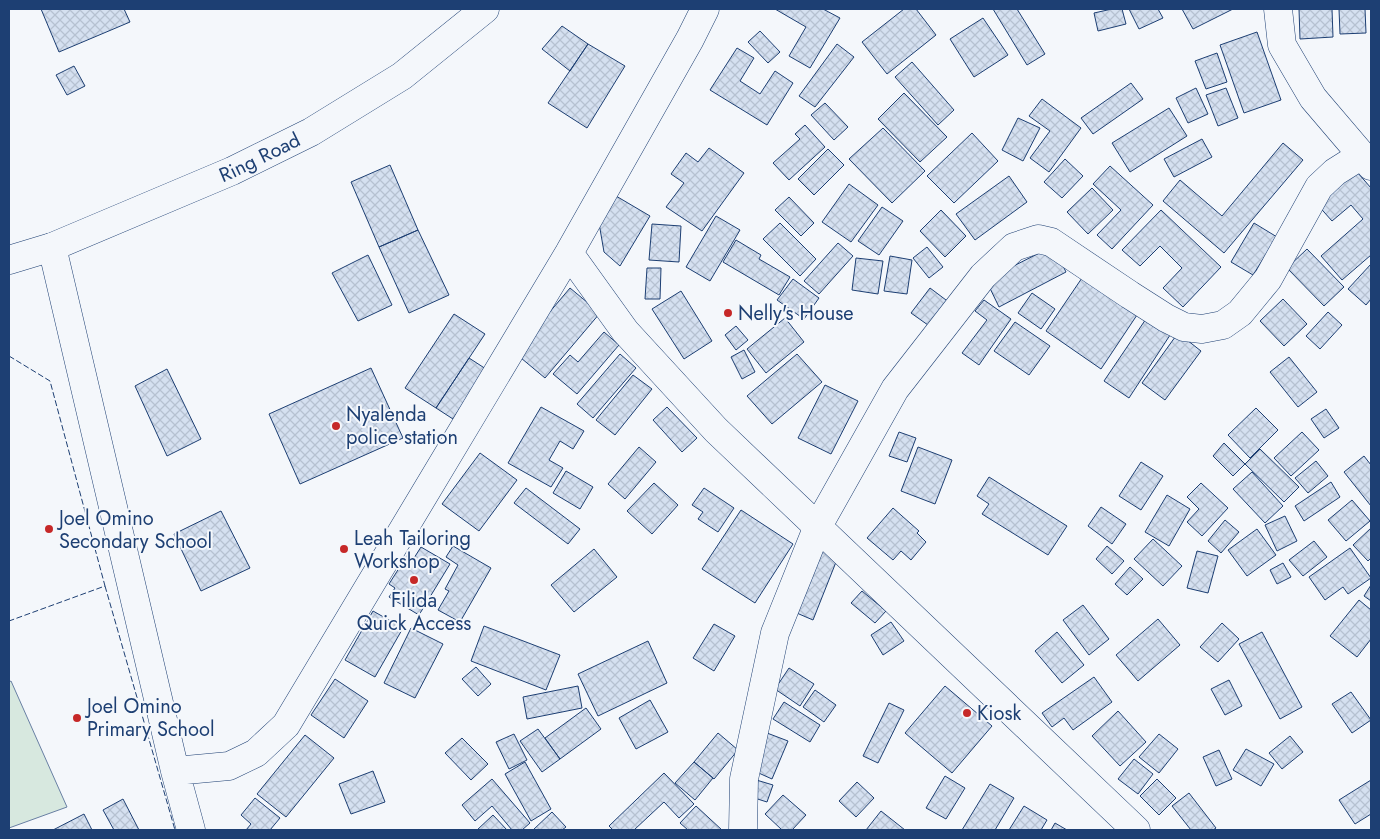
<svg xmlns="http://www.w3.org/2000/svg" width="1380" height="839" viewBox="0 0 1380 839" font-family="Jost,sans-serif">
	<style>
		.grass { fill: #d7e8df; stroke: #687fa3 }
		.building { fill: url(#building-cross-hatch); stroke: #1d3f73 }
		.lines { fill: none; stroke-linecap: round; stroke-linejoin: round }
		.minor-casing { stroke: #1d3f73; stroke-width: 29 }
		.major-casing { stroke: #1d3f73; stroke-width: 29 }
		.minor { stroke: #f4f7fb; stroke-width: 28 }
		.major { stroke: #f4f7fb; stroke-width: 28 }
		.fence { stroke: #1d3f73; stroke-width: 1; stroke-dasharray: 6 2.5; stroke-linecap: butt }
		.poi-dot { fill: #c62828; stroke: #f4f7fb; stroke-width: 2 }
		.labels { text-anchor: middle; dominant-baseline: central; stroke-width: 4; stroke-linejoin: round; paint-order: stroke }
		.street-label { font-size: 20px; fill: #1d3f73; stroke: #f4f7fb }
		.poi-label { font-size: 20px; fill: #1d3f73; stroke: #f4f7fb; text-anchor: start }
	</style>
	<defs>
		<pattern id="building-cross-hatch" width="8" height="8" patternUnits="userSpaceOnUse" patternTransform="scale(1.25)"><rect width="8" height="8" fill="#d5e0f0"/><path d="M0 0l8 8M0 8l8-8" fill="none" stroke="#b6c1d1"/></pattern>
	</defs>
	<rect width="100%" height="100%" fill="#f4f7fb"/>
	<path class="grass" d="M11 681 67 807 9 828V682Z"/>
	<path class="building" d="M41 9H124L130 22 59 52Z
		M775 9H823L840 18 810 68 789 56 806 27Z
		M904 9H916L936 35 887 74 862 42Z
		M993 9H1017L1045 54 1027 65Z
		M1112 9H1122L1126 24 1098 31 1094 13Z
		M1129 9H1158L1163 18 1139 29Z
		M1182 9H1233L1193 29Z
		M1299 9H1332L1333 37 1300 39Z
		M1339 9H1365L1366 33 1340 34Z
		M983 18 1008 55 974 77 950 39Z
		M562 26 588 44 570 71 542 49Z
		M760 31 780 52 768 63 748 42Z
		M1257 32 1281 100 1244 113 1220 45Z
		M588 44 625 66 587 128 548 103Z
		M837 44 854 57 815 107 799 96Z
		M737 48 754 58 740 81 760 94 775 71 793 83 767 125 710 90Z
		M1217 53 1227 82 1206 89 1195 61Z
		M912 62 954 110 938 125 895 77Z
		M74 66 85 86 67 95 56 75Z
		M1131 83 1143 99 1093 134 1081 118Z
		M1196 88 1208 114 1188 123 1176 98Z
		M1226 88 1238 118 1218 126 1206 95Z
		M904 93 947 137 920 162 878 119Z
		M1042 99 1081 128 1049 172 1030 158 1050 131 1029 116Z
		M825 103 848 127 834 140 811 115Z
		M1169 108 1187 136 1130 172 1112 143Z
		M1018 118 1040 128 1023 161 1002 150Z
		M805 125 825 147 789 180 773 163 800 139 795 134Z
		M883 128 925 171 892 203 849 159Z
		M972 133 998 161 954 203 927 176Z
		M1202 139 1212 157 1174 177 1164 159Z
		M1283 143 1303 160 1224 253 1163 201 1180 180 1222 216Z
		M709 148 744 173 702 231 666 207 684 183 671 174 686 153 698 162Z
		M828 149 844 165 814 195 798 179Z
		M1065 159 1083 176 1062 198 1044 182Z
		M390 165 418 230 379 247 351 182Z
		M1351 165 1371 188V255L1342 280 1321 256 1363 219 1351 205 1332 221 1316 203Z
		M1110 166 1153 205 1112 249 1097 235 1121 210 1093 184Z
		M1009 176 1027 202 975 240 956 214Z
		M849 184 878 205 851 242 822 222Z
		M1092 188 1113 210 1088 234 1067 212Z
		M616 196 650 216 620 266 604 252 599 223Z
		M789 197 814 223 801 236 775 210Z
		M882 207 903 221 879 255 858 241Z
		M941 210 966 236 945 257 920 231Z
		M1161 210 1221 267 1183 307 1163 288 1182 268 1160 246 1140 266 1122 250Z
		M716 216 740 230 710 281 686 267Z
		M780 223 816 259 800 276 763 239Z
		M1254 223 1277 237 1253 275 1231 262Z
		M652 224 681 226 679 262 649 260Z
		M418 230 449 295 409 313 379 247Z
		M736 240 761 255 759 259 790 277 779 295 723 262Z
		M838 243 853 256 819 294 804 281Z
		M1053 246 1066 272 999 307 986 280Z
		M927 247 943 267 929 278 913 258Z
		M1307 249 1344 287 1324 306 1287 268Z
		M368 255 392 305 358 321 332 273Z
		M890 256 912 260 907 294 884 291Z
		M856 258 883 261 878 294 852 290Z
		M1371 264V299L1366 305 1348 289Z
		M647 268H661L660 299H645Z
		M1084 275 1139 312 1101 369 1046 331Z
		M793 279 819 298 804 319 777 300Z
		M570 288 600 313 545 378 515 353Z
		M930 288 954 306 935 330 911 313Z
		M681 291 712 341 684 359 652 309Z
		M1032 293 1055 309 1041 329 1018 313Z
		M1283 299 1307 324 1284 346 1260 321Z
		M984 300 1011 319 979 365 962 353 987 320 975 311Z
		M1328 312 1342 325 1320 349 1306 336Z
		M1150 313 1174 329 1129 398 1104 381Z
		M454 314 485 334 436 408 405 388Z
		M785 318 804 342 766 373 747 349Z
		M1015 322 1050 346 1029 375 994 351Z
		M736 326 748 340 736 350 725 335Z
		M604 332 619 345 577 394 553 374 570 355 578 362Z
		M1178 333 1201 351 1165 400 1142 383Z
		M744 350 755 372 742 379 731 357Z
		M620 354 636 368 593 418 577 404Z
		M797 354 822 382 772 424 747 396Z
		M1289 357 1317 392 1298 407 1270 372Z
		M469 358 486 369 453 419 436 408Z
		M371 368 403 438 300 484 269 414Z
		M167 369 201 439 167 456 135 386Z
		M633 375 652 389 615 435 596 420Z
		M825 385 858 401 831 454 798 438Z
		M541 407 584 431 573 449 560 441 549 460 563 468 551 487 508 463Z
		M667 407 697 438 682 452 653 420Z
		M1256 408 1278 430 1250 458 1228 435Z
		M1326 409 1339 428 1324 438 1311 419Z
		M899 432 916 438 907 462 889 456Z
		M1302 432 1319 450 1291 476 1274 458Z
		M1224 443 1245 464 1233 476 1213 456Z
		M639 447 656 462 625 499 608 484Z
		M918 447 952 460 935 504 901 491Z
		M1260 449 1299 487 1284 502 1245 464Z
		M480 453 517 480 479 531 442 504Z
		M1364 456 1371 465V506L1344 472Z
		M1316 461 1328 476 1308 493 1295 478Z
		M1141 462 1163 476 1141 510 1119 496Z
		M566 471 593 487 580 509 553 493Z
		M1252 472 1283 506 1265 523 1233 489Z
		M989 477 1067 526 1048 555 982 514 989 504 977 496Z
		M1331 482 1340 497 1304 521 1295 506Z
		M654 483 678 505 652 534 627 511Z
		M1201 483 1228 508 1202 536 1187 522 1199 509 1187 497Z
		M526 488 580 529 568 544 514 503Z
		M704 488 734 508 718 532 698 519 703 512 692 505Z
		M1167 495 1190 509 1169 546 1145 532Z
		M1352 500 1370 521 1346 541 1328 520Z
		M1101 507 1126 524 1112 544 1088 526Z
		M893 508 919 531 917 533 926 542 911 560 901 551 893 560 867 538Z
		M741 510 793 544 755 603 702 569Z
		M221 511 250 568 201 591 174 534Z
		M1285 516 1297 541 1277 551 1265 525Z
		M1225 520 1239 532 1221 553 1208 541Z
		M1371 528V558L1368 561 1353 545Z
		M1257 529 1276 555 1247 576 1228 550Z
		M1153 539 1182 566 1163 586 1134 559Z
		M1314 541 1327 557 1303 576 1289 560Z
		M453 546 491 568 460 622 438 610 449 591 445 589 458 565 446 557Z
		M1107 546 1124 561 1112 574 1096 559Z
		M421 547 450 564 419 615 389 597 395 588 389 584 408 554 414 558Z
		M817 548 838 557 813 620 792 611Z
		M1350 548 1371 578 1348 594 1343 587 1325 600 1309 577Z
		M594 549 617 577 574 612 551 585Z
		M1197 551 1218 556 1208 593 1187 588Z
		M1283 563 1291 577 1277 584 1270 570Z
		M1130 567 1143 579 1127 595 1115 584Z
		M1371 585V601L1364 596Z
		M862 591 886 611 875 623 851 603Z
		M1359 600 1371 610V639L1357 657 1330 636Z
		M1083 605 1109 639 1089 655 1063 620Z
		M373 611 403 628 375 677 345 660Z
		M1158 619 1180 645 1138 681 1116 655Z
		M891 622 904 641 883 655 871 635Z
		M1222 623 1239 639 1218 662 1200 647Z
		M714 624 735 636 714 671 693 658Z
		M484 626 560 655 546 690 471 661Z
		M411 628 443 644 415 698 384 683Z
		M1057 632 1084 665 1062 683 1035 651Z
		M1262 632 1302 707 1280 719 1239 644Z
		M648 641 667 683 598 716 578 674Z
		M476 667 491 684 478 696 462 679Z
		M789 668 814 684 800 706 775 689Z
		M1094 677 1112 702 1073 730 1064 718 1052 727 1042 713Z
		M335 679 368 701 344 738 311 715Z
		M1229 680 1242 706 1225 715 1211 689Z
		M578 686 582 708 527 719 523 697Z
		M945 686 992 726 952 773 905 733Z
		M815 690 836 705 824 722 803 707Z
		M1351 692 1371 720 1352 733 1332 704Z
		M650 700 668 732 636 749 619 718Z
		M784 702 820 725 810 742 773 719Z
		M889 703 904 710 878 763 863 756Z
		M586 708 601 729 560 759 545 738Z
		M1118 711 1146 742 1120 766 1092 736Z
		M538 729 560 759 542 772 520 741Z
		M718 733 738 750 714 779 694 762Z
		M767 733 788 741 772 779 752 770Z
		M514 734 527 760 509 769 496 742Z
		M1159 734 1178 749 1159 773 1139 757Z
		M305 735 334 758 286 817 257 794Z
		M1290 736 1303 752 1282 769 1269 753Z
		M462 738 488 764 471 780 445 753Z
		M1246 749 1274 764 1261 786 1233 770Z
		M1219 750 1232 779 1216 786 1203 757Z
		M1134 759 1153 774 1138 794 1118 779Z
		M525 762 551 809 531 821 505 774Z
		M694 762 713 778 695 800 675 783Z
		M373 771 385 802 351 814 339 784Z
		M664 773 694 804 679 818 664 802 634 830H613L609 826Z
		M945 776 965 788 946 819 926 808Z
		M492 779 530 823 522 830H512L492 806 475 821 462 805Z
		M753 779 773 785 767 802 748 796Z
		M1157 779 1176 798 1159 815 1140 796Z
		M1371 780V814L1355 824 1339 800Z
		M857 782 874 798 856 817 839 801Z
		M990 784 1014 798 995 830H962Z
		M1189 793 1216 828 1213 830H1191L1172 806Z
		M783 795 806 815 792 830H782L765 814Z
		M255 798 280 818 270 830H246L251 824 241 815Z
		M123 799 139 830H114L103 810Z
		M696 806 722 830H688L680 823Z
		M1024 806 1047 820 1041 830H1009Z
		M881 811 905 830H866Z
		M552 812 566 827 562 830H533Z
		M84 814 92 830H53Z
		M493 815 507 830H477Z
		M1055 823 1067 830H1051Z"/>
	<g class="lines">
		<defs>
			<path id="minor" d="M1278 9 1282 45 1313 98 1371 166
				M52 247 175 771 191 830
				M569 253 625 331 716 430 1136 830
				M175 771 229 766 256 753 286 725 569 253 690 39 705 9
				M743 830 744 779 775 633 818 526 895 389 983 276 1014 247 1038 239 1051 242 1130 295 1166 318 1184 327 1202 329 1223 325 1240 313 1268 279 1319 187 1335 172 1362 155"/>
			<g id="major">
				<path id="s1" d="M9 260 52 247 232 171 311 132 402 76 485 9"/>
			</g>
		</defs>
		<use href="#minor" class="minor-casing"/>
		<use href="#major" class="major-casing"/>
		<use href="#minor" class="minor"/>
		<use href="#major" class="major"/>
		<path class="fence" d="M9 356 50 381 105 586 9 621
			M105 586 175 830"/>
	</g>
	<g class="poi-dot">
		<circle cx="728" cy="313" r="5"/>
		<circle cx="336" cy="426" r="5"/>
		<circle cx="49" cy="529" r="5"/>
		<circle cx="344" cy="549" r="5"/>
		<circle cx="414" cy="580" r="5"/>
		<circle cx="967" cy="713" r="5"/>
		<circle cx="77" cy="718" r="5"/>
	</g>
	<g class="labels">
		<g class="street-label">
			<text stroke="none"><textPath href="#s1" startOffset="271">Ring Road</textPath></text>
		</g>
		<g class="poi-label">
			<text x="738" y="313">Nelly's House</text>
			<text x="346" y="414">Nyalenda<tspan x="346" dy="23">police station</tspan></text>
			<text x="59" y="518">Joel Omino<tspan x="59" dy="23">Secondary School</tspan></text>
			<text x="354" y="538">Leah Tailoring<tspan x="354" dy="23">Workshop</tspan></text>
			<text x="414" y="600" text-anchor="middle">Filida<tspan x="414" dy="23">Quick Access</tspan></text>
			<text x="87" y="706">Joel Omino<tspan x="87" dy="23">Primary School</tspan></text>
			<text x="977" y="713">Kiosk</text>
		</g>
	</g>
	<rect width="1380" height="839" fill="none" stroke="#1d3f73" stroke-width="20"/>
</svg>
